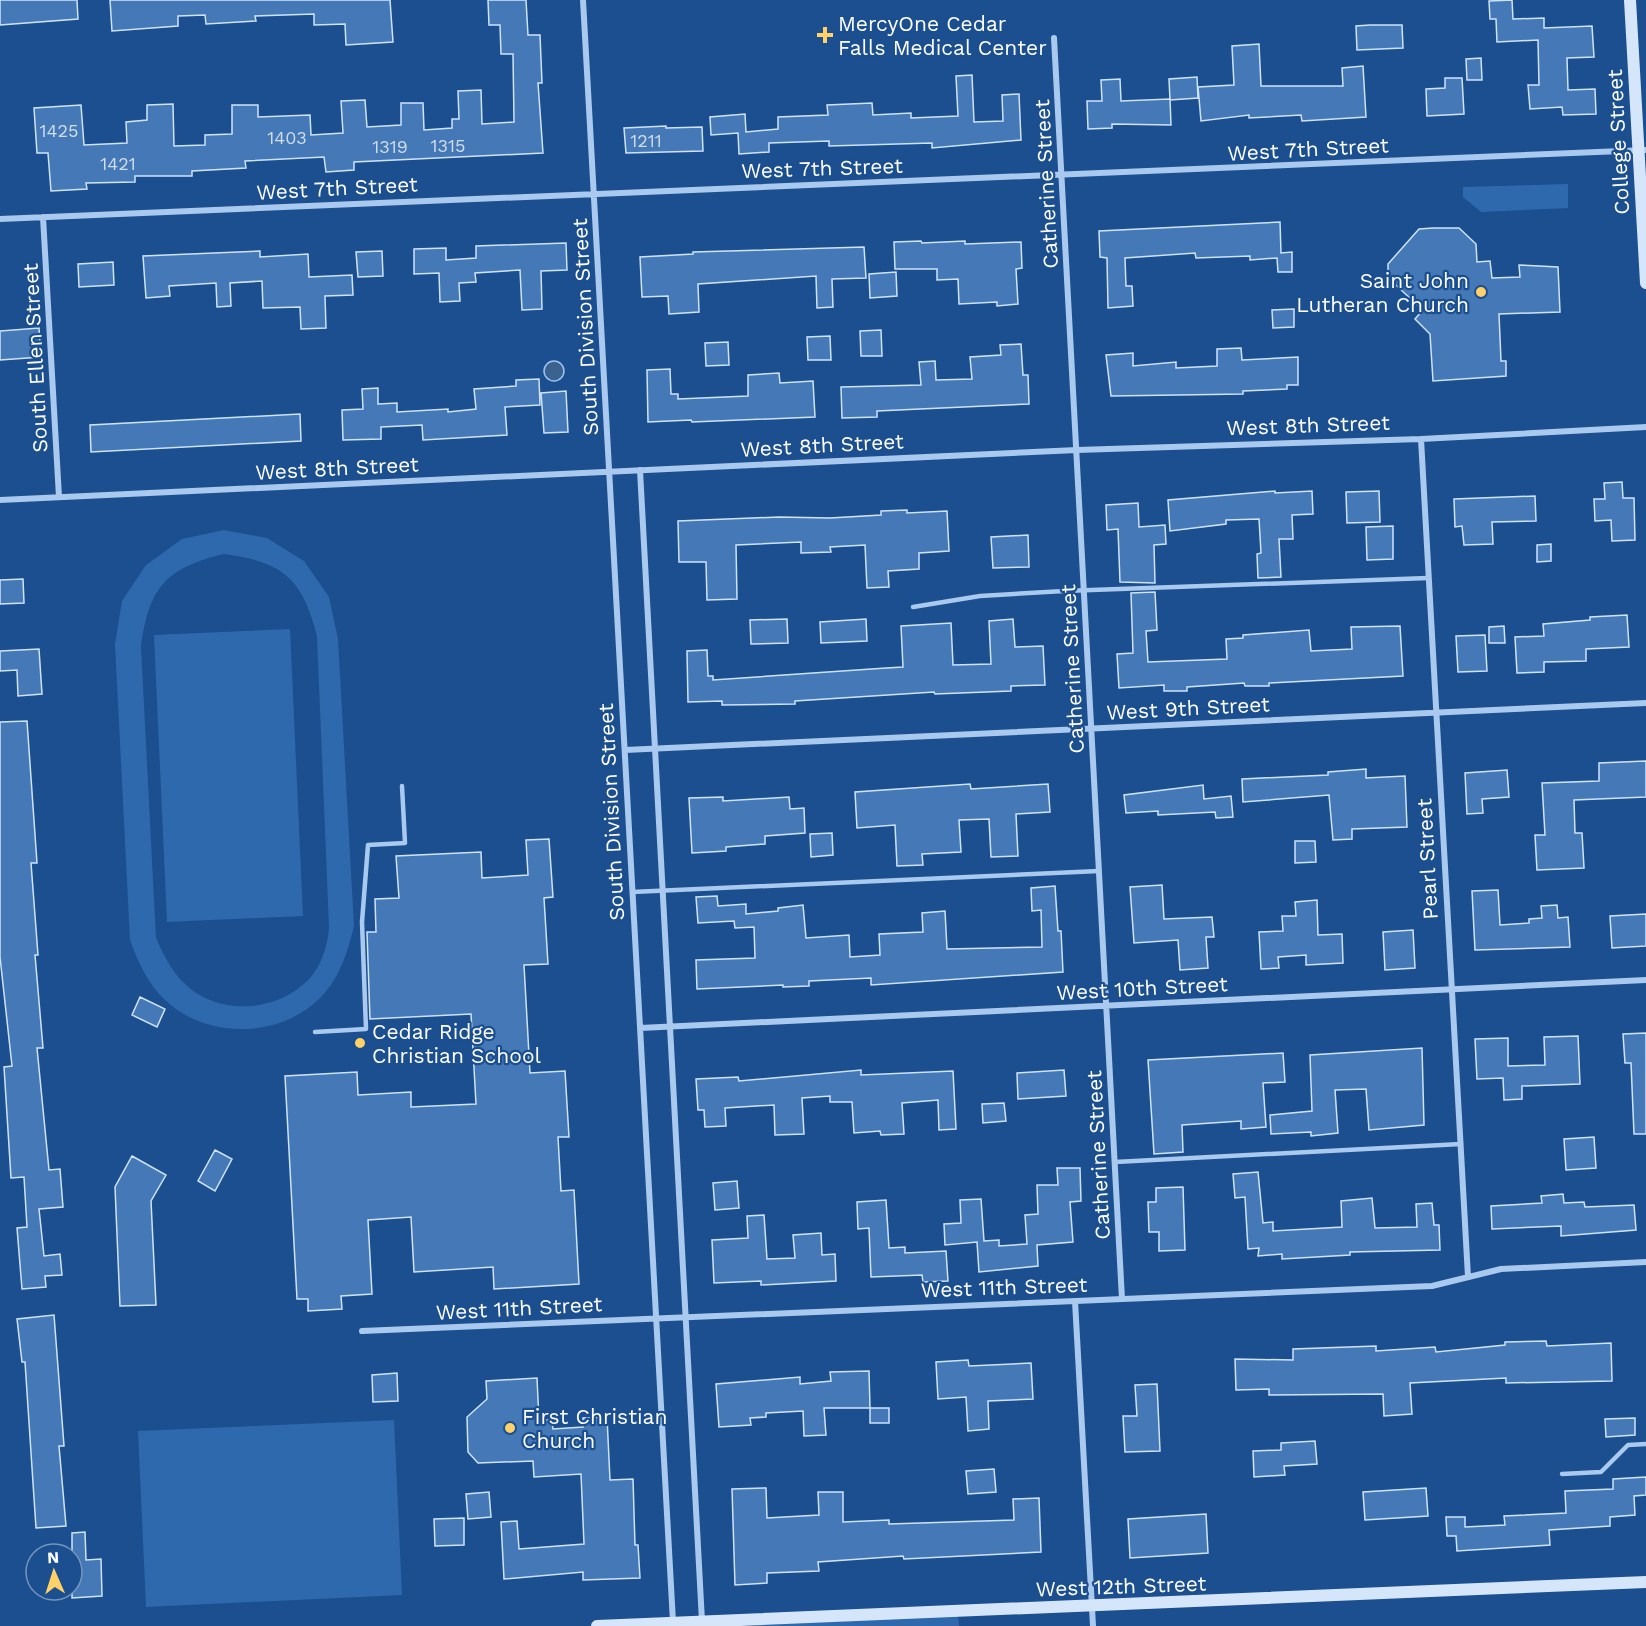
<svg xmlns="http://www.w3.org/2000/svg" width="1646" height="1626" viewBox="0 0 1646 1626" font-family="'Work Sans',sans-serif">
	<style>
		.green { fill: #2e69ad; fill-rule: evenodd }
		.water { fill: #3c6290; stroke: #9cc4f0; stroke-width: 1.5 }
		.building { fill: #4478b7; stroke: #cfe3fa; stroke-width: 1.5 }
		.lines { fill: none; stroke-linecap: round; stroke-linejoin: round }
		.lane { stroke: #a9c9ee; stroke-width: 4.5 }
		.street { stroke: #a9c9ee; stroke-width: 6 }
		.secondary { stroke: #d6e6fa; stroke-width: 12 }
		.poi-dot { fill: #ffd166; stroke: #1b4f8f; stroke-width: 2 }
		.labels { text-anchor: middle; dominant-baseline: central; stroke-width: 4.5; stroke-linejoin: round; paint-order: stroke }
		.number-label { font-size: 18px; fill: #d0dded }
		.poi-label { font-size: 21px; fill: #fff; stroke: #1b4f8f; text-anchor: start }
		.street-label { font-size: 21px; fill: #fff; stroke: #1b4f8f }
	</style>
	<rect width="100%" height="100%" fill="#1b4f8f"/>
	<path class="green" d="M1568 184V208L1481 212 1463 197V187Z
		M224 530 267 538 304 561 329 597 338 639 354 926C348 951 340 977 322 996 282 1039 205 1040 164 999 148 984 137 960 130 940L115 644 122 601 146 565 182 539ZM224 554C283 562 302 578 317 636L329 927C328 945 322 964 310 978 279 1012 219 1017 185 984 172 972 163 954 156 938L141 647C149 588 165 568 224 554Z
		M290 629 303 916 167 922 154 635Z
		M394 1420 402 1595 146 1607 138 1431Z
		M958 1615 959 1626H747Z"/>
	<path class="water" d="M544 371a10 10 0 1 1 20 0a10 10 0 1 1-20 0Z"/>
	<path class="building" d="M0 0H77L78 19 0 25Z
		M110 0H390L393 42 346 45 345 24 314 25V14L255 16 256 21 206 24 205 15 178 16V26L112 31Z
		M488 0H526L528 35H540L542 83H538L543 153 354 162V170L326 172 324 157 245 161 246 168 192 171V176H135V182L86 183 87 189 51 191 48 153H37L34 108 81 105 84 145 127 143 126 122 147 120V105L173 104 174 146 205 145V135L232 134V105H258V117L310 115 311 135 343 133 341 101 365 100 367 127 401 125V103H423L424 130 452 128V119H459L458 91 481 90 482 124 514 122 513 54H501L500 25H489Z
		M1512 0 1513 19 1544 18V28L1592 26 1594 57 1567 58 1568 90 1595 89 1596 114 1563 115 1562 107 1530 109 1528 85H1539L1538 40 1497 42 1496 19H1490L1489 1Z
		M1370 25H1402L1403 48 1357 50 1356 26Z
		M1259 44 1261 86H1343L1342 68 1363 66 1366 117 1302 121 1301 115 1249 118V115L1201 121 1198 87 1234 85 1232 46Z
		M1481 58 1482 80H1467L1466 59Z
		M972 75 974 122 1003 121 1002 95 1019 94 1021 140 932 148V143L829 146V141L769 143V152L739 154 738 133 711 135 710 117 745 114 746 132 778 129V117L828 115 827 105 872 103 873 115 911 113V118L958 116 956 76Z
		M1197 77 1198 98 1170 100 1169 79Z
		M1445 78H1462L1464 114 1427 116 1426 89 1445 88Z
		M1120 79 1121 101 1170 99 1171 125 1112 124V128L1088 129 1087 101H1102L1101 80Z
		M666 126V128L702 127 703 151 626 153 624 128Z
		M1280 222 1281 253 1292 252V272H1278L1277 258 1250 260V256L1196 258 1195 253 1125 258 1126 286H1132L1133 306 1108 308 1107 258 1100 257 1099 231Z
		M1433 228H1459L1476 244 1477 262 1490 261 1492 278 1520 277 1519 265 1558 267 1560 312 1499 314 1501 361H1506V376L1433 381 1430 334 1415 319 1423 310 1388 278V264L1419 229Z
		M921 241 922 243 965 241V244L1021 242 1022 268 1016 269 1018 304 997 306V302L959 304 958 279 937 280V269H895L894 242Z
		M566 243 567 270 541 271 542 309 522 310 520 270 475 273 476 282 459 283 460 301 440 302 439 273 414 274V249L446 248V260L476 258V246Z
		M864 247 866 278 832 279 833 307 817 308 816 276 698 284 699 312 669 314 668 296 642 297 640 257 693 254V252Z
		M260 251V257L308 254 309 277 352 275 353 295 325 296 326 328 301 329 300 307 263 308 262 281 230 283 231 306 217 307 216 283 169 286 170 296 146 298 143 256Z
		M382 251 383 276 358 277 356 252Z
		M113 262 114 285 79 287 78 264Z
		M896 272 897 296 870 298 869 274Z
		M1294 309V327L1273 328 1272 310Z
		M39 328 41 357 0 360V331Z
		M881 330 882 356H861L860 331Z
		M830 336 831 360H808L807 337Z
		M728 342 729 365 706 366 705 343Z
		M1021 344 1023 375H1028L1029 404 877 411V417L842 418 841 387 921 385 919 362 935 361 936 380 972 379 970 357 1001 355 1000 345Z
		M1241 348 1242 360 1298 357V385H1287V389L1243 391V394L1111 396 1106 355 1133 353V366L1176 362V368L1217 366V349Z
		M670 369 671 394H678V399L748 396V375L779 373 780 383 813 381 815 417 692 422 691 420 648 422 647 370Z
		M539 379 540 405 505 407 507 435 423 440 422 425 381 427V439L343 440 342 410 363 409 362 389 378 388V404L397 403V412L448 409V412L476 409 474 389 516 386V380Z
		M566 391 568 432 544 433 541 393Z
		M300 414 301 441 91 452 90 425Z
		M1622 482 1623 498H1634L1635 540 1612 541 1611 520 1595 521 1594 499H1605L1604 483Z
		M1275 491V493L1312 491 1313 514 1292 515 1293 539H1279L1281 577 1258 578 1257 554 1261 553 1259 519 1226 520V524L1170 531 1168 500Z
		M1379 491 1380 522 1347 523 1346 492Z
		M1535 496 1536 521 1492 522 1493 544 1464 545 1462 526 1455 527 1454 499Z
		M1138 503 1139 527 1165 525 1166 544 1154 545 1155 583 1120 582 1118 529 1107 530 1106 505Z
		M907 510V513L947 511 949 551 919 553V569L888 571 889 587 867 588 865 545 830 547 831 552 801 553V542L736 545 737 599 707 600 706 562H679L678 521 779 517 830 518 881 515V511Z
		M1393 526V559L1367 560 1366 527Z
		M1028 535 1029 567 993 568 991 537Z
		M1551 544V561L1537 562V545Z
		M23 579 24 603 0 604V580Z
		M1155 592 1157 630 1146 631 1148 662 1227 659 1226 639 1243 638V635L1309 630 1311 651 1352 649 1351 627 1400 626 1403 676 1269 683V686H1245L1244 683 1187 687V691H1164V685L1119 688 1117 654 1133 653 1131 593Z
		M1627 615 1629 647 1586 649V661L1544 662V672L1517 673 1515 637 1544 636 1543 624 1590 620V617Z
		M787 619 788 643 751 644 750 620Z
		M866 619 867 641 821 643 820 622Z
		M1013 619 1015 647 1043 646 1045 685 1011 686V691L935 694 934 692 795 701V704L722 705V701L688 702 687 651 707 650 708 676H713V680L886 668 903 667 901 626 951 623 953 665 991 664 989 621Z
		M1504 626 1505 643H1489V627Z
		M1485 635 1487 671 1458 672 1456 636Z
		M39 649 42 694 18 696 17 670 0 671V651Z
		M27 721 37 863H31L38 955H35L43 1048H37L49 1170 60 1169 63 1207 39 1209 44 1256 60 1254 62 1275 45 1276 46 1287 22 1289 17 1228 27 1227 24 1177 11 1178 4 1067 12 1066 0 957V722Z
		M1646 761V797L1574 800 1575 833H1582L1584 868 1537 870 1535 835H1545L1542 783 1599 781V763Z
		M1366 769V778L1405 776 1407 827 1352 829V839L1333 840 1329 795 1243 802 1242 779 1328 775V772Z
		M1507 770 1509 797 1482 799 1483 813 1467 814 1465 773Z
		M970 784 971 789 1048 784 1050 812 1016 814 1018 856 991 857 989 819 959 820 961 852 922 854 923 865 897 866 895 825 857 828 855 792Z
		M1203 785 1204 799 1231 796 1233 817 1216 818 1215 812 1158 815V811L1126 813 1124 795Z
		M723 797V801L789 797 790 809 804 808 805 833 765 836V844L726 847V851L692 853 689 798Z
		M832 833 833 855 811 857 810 834Z
		M549 839 553 897 544 898 548 964 524 965 530 1073 565 1071 569 1137H558L561 1191 574 1190 579 1284 494 1289 493 1267 414 1272 411 1217 368 1220 372 1294 341 1296 342 1309 308 1311V1299H297L285 1076 357 1072 358 1095 411 1092V1107L476 1104 471 1014 370 1019 367 932H376L375 899 399 898 396 856 481 852 482 878 528 875 526 840Z
		M1295 841H1315L1316 862 1295 863Z
		M1162 885 1164 919 1212 917 1214 937H1206L1208 968 1180 970 1178 940 1134 943 1130 887Z
		M1055 886 1058 931H1061L1063 972 871 985V978L809 981V986L783 987V985L697 989 696 960 755 958 754 927 735 928 734 921 698 923 696 897 717 896 718 906 746 904V914L778 911V908L803 905 806 938 849 935 850 957 880 955 879 934 923 932 922 913 945 911 947 949 1042 947 1041 910 1032 911 1031 888Z
		M1498 890 1500 925 1529 923V919L1542 918 1541 906 1557 905 1558 918 1568 917 1570 947 1475 950 1472 891Z
		M1317 900 1318 935 1342 934 1343 963 1306 965V955L1278 957 1279 968 1261 969 1259 932 1283 931 1282 916H1296L1295 902Z
		M1646 914V946L1612 948 1610 916Z
		M1413 930 1415 968 1385 970 1383 932Z
		M140 997 165 1009 157 1027 132 1015Z
		M1646 1033V1134H1634L1631 1063H1625L1623 1034Z
		M1578 1036 1580 1084 1522 1086V1099L1504 1100 1503 1078 1477 1079 1475 1039 1508 1038V1066L1545 1065 1544 1037Z
		M1422 1048 1424 1125 1369 1130 1366 1089 1335 1090 1338 1133 1311 1136V1132L1271 1134 1270 1115 1312 1111 1310 1055Z
		M1283 1053 1285 1082 1263 1083 1266 1127 1241 1129V1121L1182 1125 1183 1152 1154 1154 1148 1060Z
		M861 1070V1075L953 1071 956 1129 939 1130 938 1100 902 1103 904 1134 881 1135 880 1131 854 1133 852 1102H830V1096L802 1098 804 1134 775 1135 774 1105 725 1108 726 1126 705 1127 704 1110H698L696 1079 738 1077 739 1081Z
		M1064 1070 1066 1096 1018 1099 1017 1073Z
		M1004 1103 1006 1121 983 1123 982 1104Z
		M1594 1137 1596 1168 1566 1170 1564 1139Z
		M215 1150 232 1159 215 1191 198 1181Z
		M132 1156 166 1175 151 1201 156 1305 120 1306 115 1187Z
		M1057 1168H1080L1081 1201 1070 1202 1073 1242 1037 1245 1038 1266 979 1272 977 1242 945 1245 944 1224 961 1223 960 1200 981 1199 984 1241 999 1240V1246L1027 1244 1025 1215 1038 1214 1037 1185H1058Z
		M1258 1172 1263 1223 1273 1222V1231L1342 1227 1341 1201 1372 1198 1375 1228 1417 1227 1416 1204 1432 1203 1434 1225H1439L1440 1250 1350 1252V1255L1282 1259V1254L1258 1256 1259 1248 1248 1249 1245 1197 1235 1198 1233 1174Z
		M737 1181 739 1208 715 1210 713 1183Z
		M1183 1187 1185 1250 1159 1251V1232H1149L1148 1202H1156V1188Z
		M1563 1194 1564 1203 1584 1202 1585 1207 1634 1205 1636 1230 1561 1236V1226L1492 1229 1491 1206 1542 1203 1541 1196Z
		M886 1200 889 1248 905 1247V1253L946 1251 948 1281 923 1282 922 1275 871 1277 869 1228 858 1229 857 1202Z
		M764 1215 767 1259 795 1258 793 1235 821 1233 822 1255 835 1254 836 1281 761 1285V1281L714 1283 712 1240 748 1238 747 1216Z
		M54 1315 64 1446H59L66 1526 36 1528 25 1362H22L17 1319Z
		M1546 1341 1547 1346 1611 1343 1612 1381 1506 1383V1378L1410 1383 1412 1414 1384 1416 1383 1394 1269 1395V1389L1236 1390 1235 1359 1293 1360V1349L1376 1346V1351L1435 1347 1436 1352 1505 1345V1342Z
		M968 1360 969 1366 1031 1363 1033 1399 988 1401 989 1429 968 1431 966 1397 938 1399 936 1362Z
		M869 1371 870 1408H824L826 1435 804 1436 803 1411 766 1413V1417L750 1418 751 1425 719 1427 716 1384 800 1377V1384L831 1381 830 1372Z
		M397 1373 398 1401 373 1402 372 1375Z
		M537 1378 539 1420H552L553 1429 583 1427V1418L607 1417 610 1480 633 1479 635 1545H638L640 1578 583 1580V1572L504 1579 501 1522 517 1521 519 1549 584 1544 581 1474 534 1477 533 1461 478 1463 468 1452 467 1417 487 1399 486 1381Z
		M1157 1384 1160 1451 1125 1452 1123 1416H1137L1135 1385Z
		M870 1408H889V1423H870Z
		M1635 1418V1435L1606 1437 1605 1419Z
		M1315 1441 1317 1464 1284 1466 1285 1475 1254 1477 1253 1451 1281 1450V1443Z
		M994 1469 996 1492 968 1494 966 1471Z
		M1646 1477V1495L1634 1496 1635 1515 1610 1517V1526L1549 1530 1550 1545 1457 1551 1456 1536H1447L1446 1517H1465V1527L1505 1525 1504 1516 1566 1513 1565 1491 1613 1489V1479Z
		M766 1488 767 1518 819 1515 818 1492H843V1522L889 1520V1524L1014 1520 1013 1499 1039 1498 1041 1552 904 1559 903 1556 818 1562 819 1571 767 1573V1583L735 1585 732 1489Z
		M1426 1488 1428 1516 1365 1520 1363 1492Z
		M489 1492 491 1517 468 1519 466 1494Z
		M1206 1514 1208 1553 1130 1558 1128 1519Z
		M464 1518V1545L435 1546 434 1519Z
		M85 1532 86 1560 101 1559 102 1596 72 1598V1533Z"/>
	<g class="lines">
		<path class="lane" d="M913 607 980 596 1064 591 1428 578
			M632 892 1099 871
			M315 1032 366 1029 362 922 368 845 405 843 402 786
			M1115 1162 1461 1144
			M1562 1474 1601 1472 1628 1445 1646 1444"/>
		<path class="street" d="M583 0 673 1622
			M1054 38 1122 1299
			M43 217 59 497
			M0 219 1646 150
			M1421 439 1468 1277
			M640 470 702 1621
			M0 500 1077 450 1421 439 1646 427
			M625 750 1646 703
			M640 1028 1646 980
			M1075 1301 1093 1626
			M362 1331 1432 1286 1501 1269 1646 1262"/>
		<path class="secondary" d="M1630 0 1646 283
			M597 1626 1646 1582"/>
	</g>
	<g class="poi-dot">
		<path d="M822 26h6v6h6v6h-6v6h-6v-6h-6v-6h6z"/>
		<circle cx="1481" cy="292" r="6"/>
		<circle cx="360" cy="1043" r="6"/>
		<circle cx="510" cy="1428" r="6"/>
	</g>
	<g class="labels">
		<g class="number-label">
			<text x="59" y="130">1425</text>
			<text x="287" y="137">1403</text>
			<text x="646" y="140">1211</text>
			<text x="448" y="145">1315</text>
			<text x="390" y="146">1319</text>
			<text x="118" y="163">1421</text>
		</g>
		<g class="poi-label">
			<text x="838" y="23">MercyOne Cedar<tspan x="838" dy="24">Falls Medical Center</tspan></text>
			<text x="1469" y="280" text-anchor="end">Saint John<tspan x="1469" dy="24">Lutheran Church</tspan></text>
			<text x="372" y="1031">Cedar Ridge<tspan x="372" dy="24">Christian School</tspan></text>
			<text x="522" y="1416">First Christian<tspan x="522" dy="24">Church</tspan></text>
		</g>
		<g class="street-label">
			<text transform="translate(1618 142) rotate(-93)">College Street</text>
			<text transform="translate(1308 149) rotate(-3)">West 7th Street</text>
			<text transform="translate(822 168) rotate(-2)">West 7th Street</text>
			<text transform="translate(1046 184) rotate(-93)">Catherine Street</text>
			<text transform="translate(337 188) rotate(-3)">West 7th Street</text>
			<text transform="translate(585 327) rotate(-93)">South Division Street</text>
			<text transform="translate(35 358) rotate(-93)">South Ellen Street</text>
			<text transform="translate(1308 425) rotate(-2)">West 8th Street</text>
			<text transform="translate(822 445) rotate(-3)">West 8th Street</text>
			<text transform="translate(337 468) rotate(-3)">West 8th Street</text>
			<text transform="translate(1072 669) rotate(-93)">Catherine Street</text>
			<text transform="translate(1188 708) rotate(-3)">West 9th Street</text>
			<text transform="translate(611 812) rotate(-93)">South Division Street</text>
			<text transform="translate(1427 859) rotate(-93)">Pearl Street</text>
			<text transform="translate(1142 988) rotate(-3)">West 10th Street</text>
			<text transform="translate(1098 1155) rotate(-93)">Catherine Street</text>
			<text transform="translate(1004 1287) rotate(-2)">West 11th Street</text>
			<text transform="translate(519 1308) rotate(-3)">West 11th Street</text>
			<text transform="translate(1121 1586) rotate(-2)">West 12th Street</text>
		</g>
	</g>
	<g transform="translate(54 1572) rotate(357)"><circle r="28" fill="#1b4f8f" stroke="#7695bc" stroke-width="1.5"/>
	<path d="M0-4.5L10 22L0 15L-10 22Z" fill="#ffd166"/>
	<text y="-9" font-size="16" font-weight="bold" text-anchor="middle" fill="#ffffff">N</text>
	</g>
</svg>
